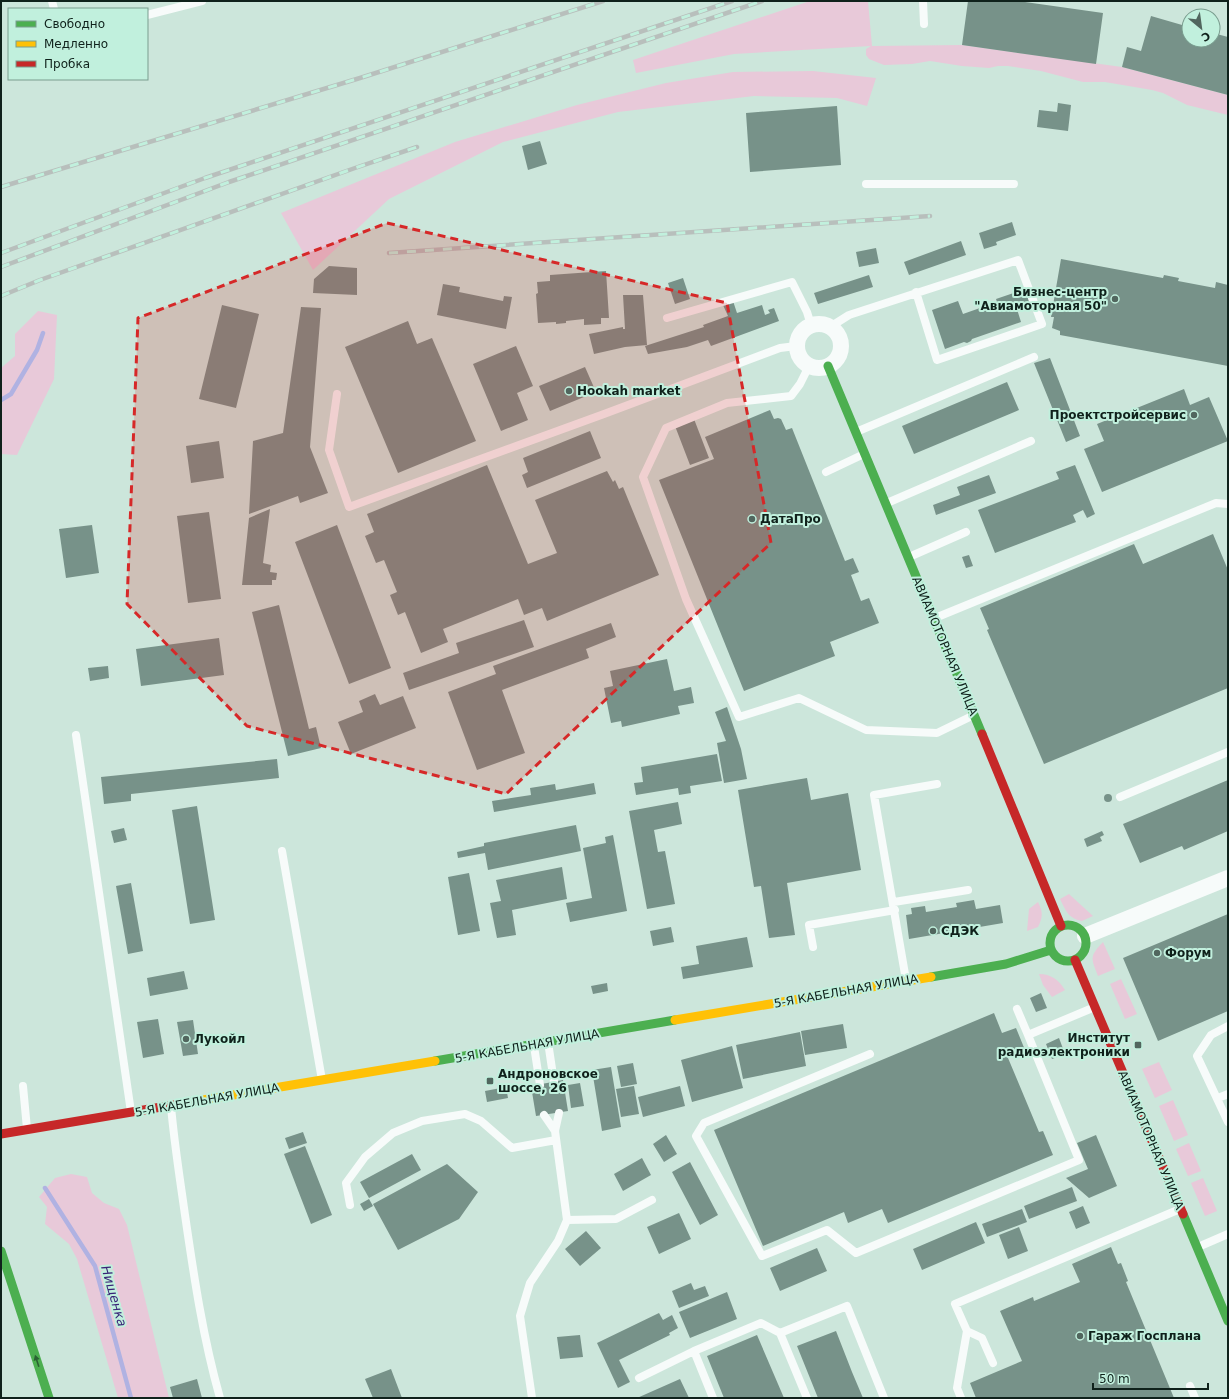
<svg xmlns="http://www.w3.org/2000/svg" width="1229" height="1399" viewBox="0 0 1229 1399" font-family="'DejaVu Sans',sans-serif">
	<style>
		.green { fill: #e8c9d9 }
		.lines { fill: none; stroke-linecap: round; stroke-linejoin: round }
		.stream { stroke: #b0b2e2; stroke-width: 4.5 }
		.building { fill: #779289 }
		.lane { stroke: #f7fbfa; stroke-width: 8 }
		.street { stroke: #f7fbfa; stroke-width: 16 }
		.fast { stroke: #4caf50; stroke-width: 9 }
		.slow { stroke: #ffc107; stroke-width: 9 }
		.jam { stroke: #c62828; stroke-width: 9 }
		.rail-casing { stroke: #b8bfbc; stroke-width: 4.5 }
		.rail { stroke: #c1f0dd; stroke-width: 3; stroke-dasharray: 9; stroke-linecap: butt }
		.oneway { fill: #2a6133 }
		.marked { fill: #d62828; fill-opacity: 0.2; stroke: #d62828; stroke-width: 3; stroke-dasharray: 8 5; stroke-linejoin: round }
		.poi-dot { fill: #51665e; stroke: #c1f0dd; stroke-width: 1.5 }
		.labels { text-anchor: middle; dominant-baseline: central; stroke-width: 4; stroke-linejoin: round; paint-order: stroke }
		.poi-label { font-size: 12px; font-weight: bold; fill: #0f211b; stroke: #c1f0dd; text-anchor: start }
		.street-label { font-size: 12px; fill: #0f211b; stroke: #c1f0dd }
		.water-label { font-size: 13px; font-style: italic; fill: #382377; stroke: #c1f0dd }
	</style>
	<rect width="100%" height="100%" fill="#cce6db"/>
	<path class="green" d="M810 1H868L872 46 962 45 1122 67 1228 95V115L1187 105 1163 93 1152 90 1105 82H1083L1041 71 1008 66H998L989 68 962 66 930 61 912 64 884 65 869 59 866 55V49L871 46 734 54 636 73 633 60Z
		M813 71 876 78 867 106 837 98 754 96 618 112 503 142 389 199 313 270 281 213 455 142 577 105 666 83 733 72Z
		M38 311 57 315 54 379 17 455 1 454V368L15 356V334Z
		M1069 894 1093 916 1082 921C1068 918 1066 911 1060 899Z
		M1038 902C1043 912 1043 917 1038 927L1027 931 1029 909Z
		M1103 942 1115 969 1098 976C1091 958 1089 957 1103 942Z
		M1039 974C1051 974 1059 980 1065 990L1052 997 1043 985Z
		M1121 979 1137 1014 1125 1019 1110 984Z
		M1159 1062 1172 1090 1155 1098 1142 1069Z
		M1173 1100 1188 1135 1174 1141 1159 1106Z
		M1189 1143 1201 1171 1188 1176 1176 1149Z
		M71 1174 87 1177 92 1193 104 1203 119 1209 127 1225 169 1398H118L77 1259 69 1244 45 1224 47 1207 39 1197 55 1178Z
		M1203 1178 1217 1211 1205 1216 1191 1183Z"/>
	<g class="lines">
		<path class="stream" d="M1 400 11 394 37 350 43 333
			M45 1188 95 1266 131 1398"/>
	</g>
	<path class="building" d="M968 1H1018L1103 13 1096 64 962 45Z
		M1151 16 1189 27V40H1213V33L1228 37V95L1122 67 1127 47 1141 51Z
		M1058 103 1071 105 1068 131 1037 127 1039 110 1057 112Z
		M837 106 841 165 750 172 746 113Z
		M540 141 547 164 528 170 522 146Z
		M1012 222 1016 235 996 242 997 245 984 249 979 233Z
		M961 241 966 255 909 275 904 262Z
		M876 248 879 263 859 267 856 252Z
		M1061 259 1163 278 1164 275 1179 278 1178 281 1215 288 1216 282 1228 285V366L1060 335V331L1052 328 1054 317H1051Z
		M329 266 357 268V295L313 293 314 279Z
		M606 271 609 318H601V324L584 325V319L566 321V323L556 324V322L538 323 536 294 538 293 537 282 550 281V275Z
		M869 275 873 287 818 304 814 293Z
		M683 278 690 299 675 304 668 283Z
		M443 284 460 287 459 292 503 301 504 296 512 297 506 329 437 315Z
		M1025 289 1029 302 1016 306 1021 322 972 339 971 341 967 343 964 342 945 349 932 310 958 301 963 314 997 302 996 299Z
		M623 295H643L647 345 625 347 594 354 589 334 623 327V329H625Z
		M733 301 737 313 762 305 765 315 770 313 768 310 774 308 779 321 711 346 708 340 687 347 648 354 645 346 704 327 703 325 728 316 723 305Z
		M222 305 259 314 236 408 199 399Z
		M301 307 321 308 310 447 328 493 300 503 298 496 249 514 253 441 283 433Z
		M408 321 417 344 432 338 476 441 398 473 345 347Z
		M516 346 533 386 517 393 528 420 501 431 473 364Z
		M1050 358 1080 436 1066 442 1034 363Z
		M585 367 596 392 550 411 539 386Z
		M1007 382 1019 410 914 454 902 426Z
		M1184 389 1190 405 1209 397 1228 441 1102 492 1084 449 1104 441 1097 424Z
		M770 410 774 419 778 418 781 419 786 430 792 428 845 561 853 558 859 572 851 575 861 601 869 598 879 623 830 642 835 656 744 691 659 480 714 459 705 437Z
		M694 419 709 458 690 465 675 426Z
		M590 431 601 458 527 488 522 475 528 472 523 458Z
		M219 441 224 478 191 483 186 446Z
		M487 465 528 564 557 553 535 500 607 471 613 482 615 480 619 489 623 487 659 575 547 621 542 608 524 615 518 599 443 629 448 642 421 653 405 612 398 615 390 595 397 592 384 560 376 563 365 536 374 532 367 514Z
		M1075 465 1095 514 1087 518 1083 510 1073 515 1076 522 995 553 978 510 1059 479 1056 472Z
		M989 475 996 493 936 515 933 505 960 495 957 487Z
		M270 509 263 563 271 565 270 572 277 573 276 580H272V585H242L249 518Z
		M209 512 221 599 188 603 177 516Z
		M92 525 99 573 66 578 59 529Z
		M337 525 391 668 349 684 295 542Z
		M1213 534 1228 570V688L1044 764 987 630 989 629 980 608 1134 544 1143 564Z
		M969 555 973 566 966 568 962 557Z
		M279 605 309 729 316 727 321 748 288 756 252 612Z
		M524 620 534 647 409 690 403 673 459 653 456 643Z
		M611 623 616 637 586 649 589 658 502 690 525 753 477 770 448 692 496 674 493 666Z
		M219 638 224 675 141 686 136 649Z
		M667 659 674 691 691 687 694 703 678 706 680 714 622 727 621 721 611 723 604 688 613 686 610 671Z
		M108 666 109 678 90 681 88 668Z
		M375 694 380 705 403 696 416 728 351 754 338 722 363 712 359 701Z
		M727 707 741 749 747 779 724 783 717 743 726 741 715 712Z
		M717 754 722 781 690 786 691 793 679 795 678 788 636 795 634 783 643 782 641 767Z
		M277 759 279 778 131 794V801L104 804 101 777Z
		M807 778 811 800 848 793 861 870 787 883 795 935 769 938 761 886 754 887 738 790Z
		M1228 780V831L1184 850 1182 846 1140 863 1123 824Z
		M594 783 596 794 494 812 492 801 531 795 530 788 555 784 556 790Z
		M1104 798a4 4 0 1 1 8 0a4 4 0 1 1-8 0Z
		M678 802 682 824 654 830 658 852 665 851 675 904 647 909 629 811Z
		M197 806 215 920 190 924 172 810Z
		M576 825 581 851 488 870 485 853 458 858 457 852 484 846V843Z
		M124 828 127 840 114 843 111 831Z
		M1102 831 1104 835 1100 837 1102 841 1087 847 1084 839Z
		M613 835 627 911 570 922 566 903 592 898 583 848 606 843 605 837Z
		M562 867 567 899 512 910 516 935 497 938 490 903 501 901 496 880Z
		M469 873 480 931 458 935 448 877Z
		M131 883 143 951 128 954 116 886Z
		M974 900 976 909 1000 905 1003 923 909 939 906 915 912 914 911 908 925 906 926 912 957 907 956 903Z
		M1228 914V1011L1158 1041 1123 958Z
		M671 927 674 942 653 946 650 931Z
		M747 937 753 967 683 979 681 967 699 964 696 946Z
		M184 971 188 989 150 996 147 978Z
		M607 983 608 991 593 994 591 986Z
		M1041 993 1047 1008 1036 1012 1030 998Z
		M994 1013 1002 1033 1016 1028 1025 1050 1008 1058 1039 1132 1043 1131 1053 1155 888 1223 882 1209 848 1223 844 1212 763 1246 714 1130Z
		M158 1019 164 1054 143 1058 137 1022Z
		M193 1020 198 1054 183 1056 177 1022Z
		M843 1024 847 1048 805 1055 801 1031Z
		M800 1032 806 1066 743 1079 736 1045Z
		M1059 1038 1065 1054 1052 1059 1046 1044Z
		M732 1046 743 1088 692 1102 681 1060Z
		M633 1063 637 1084 621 1087 617 1066Z
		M611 1067 621 1127 602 1131 592 1070Z
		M563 1080 568 1111 536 1116 531 1086Z
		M580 1083 584 1106 571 1108 568 1085Z
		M634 1086 639 1114 621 1117 616 1089Z
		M680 1086 685 1106 643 1117 638 1097Z
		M506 1087 508 1098 487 1102 485 1091Z
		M303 1132 307 1143 289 1149 285 1138Z
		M666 1135 677 1154 664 1162 653 1144Z
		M1096 1135 1117 1186 1089 1198 1066 1178 1088 1169 1077 1143Z
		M305 1146 332 1215 311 1224 284 1154Z
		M412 1154 421 1170 369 1198 360 1182Z
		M642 1158 651 1175 623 1191 614 1174Z
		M690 1162 718 1215 700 1225 672 1172Z
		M447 1164 478 1192 459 1219 398 1250 373 1204Z
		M1072 1187 1077 1201 1029 1219 1024 1206Z
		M369 1199 373 1206 364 1211 360 1204Z
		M1083 1206 1090 1223 1076 1229 1069 1212Z
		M1022 1209 1027 1222 987 1237 982 1224Z
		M679 1213 691 1239 659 1254 647 1227Z
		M976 1222 985 1243 922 1270 913 1249Z
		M1019 1227 1028 1251 1008 1259 999 1235Z
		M586 1231 601 1248 580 1266 565 1249Z
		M1111 1247 1118 1264 1121 1263 1128 1281 1126 1282 1174 1398H976L970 1383 1022 1361 1000 1311 1033 1297 1034 1301 1080 1282 1072 1264Z
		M817 1248 827 1271 780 1291 770 1268Z
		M691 1283 694 1290 705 1286 709 1296 679 1308 672 1291Z
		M727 1292 737 1319 690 1338 679 1312Z
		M659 1313 663 1320 672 1315 678 1328 669 1333 670 1335 619 1360 630 1382 618 1388 597 1343Z
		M836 1331 852 1372 863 1398H818L797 1346Z
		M580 1335 583 1357 560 1359 557 1337Z
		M757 1335 784 1398H724L707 1356Z
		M391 1369 402 1398H373L365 1379Z
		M197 1379 202 1398H173L170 1387Z
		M680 1379 689 1398H637Z"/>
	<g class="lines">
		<path class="lane" d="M52 1 54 9
			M923 1 924 24
			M147 15 202 1
			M866 184H1014
			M667 318 792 282 807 312 811 325
			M830 327 849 315 1018 260 1042 324 937 360 916 292
			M809 366 800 384 791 396 727 403 666 428 643 477 686 599 739 717 799 698 866 730 937 733 974 715
			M337 394 329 450 349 507 604 414 780 348 796 346
			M856 432 1034 357
			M826 472 864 454
			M887 503 1031 441
			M909 557 966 532
			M935 618 1216 503 1228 504
			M76 735 131 1112
			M1120 797 1228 752
			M282 851 322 1080
			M894 902 968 890
			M813 947 809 925 895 910
			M906 980 874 795 937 784
			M1017 1009 1028 1035
			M1228 1026 1211 1035 1197 1056 1228 1122
			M548 1042 554 1082
			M534 1046 540 1085
			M870 1054 704 1123 696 1136 762 1256 827 1230 856 1253 1079 1160 1028 1035 1095 1007
			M23 1086 27 1129
			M1218 1098 1228 1094
			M171 1106C174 1142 180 1179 185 1215 194 1277 203 1338 220 1398
			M544 1115 555 1131
			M350 1205 346 1183 365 1157 393 1133 422 1121 465 1114 481 1121 512 1148 556 1140
			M567 1220 616 1219 652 1200
			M1198 1247 1228 1234
			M993 1363 982 1338 967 1331 955 1304 1180 1209
			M639 1378 694 1351
			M1190 1386 1195 1398
			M532 1398 520 1316 530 1283 558 1241 567 1220 555 1131 559 1113
			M713 1398 694 1351 761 1323 780 1333
			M807 1398 780 1333 847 1306 884 1398
			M961 1398 957 1388 967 1331"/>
		<path class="street" d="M797 346a22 22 0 1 1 44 0a22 22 0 1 1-44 0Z
			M1085 936 1228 878"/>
		<path class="fast" d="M828 366 982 734
			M1050 943a18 18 0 1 1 36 0a18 18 0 1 1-36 0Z
			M931 977 1006 964 1051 950
			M435 1061 675 1020
			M1183 1214 1228 1321
			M1 1251 49 1398"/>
		<path class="slow" d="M675 1020 931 977
			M197 1101 435 1061"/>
		<path class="jam" d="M982 734 1061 926
			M1075 960 1183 1214
			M1 1134 197 1101"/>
		<defs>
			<path id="rail" d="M1 187 360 78 603 1
				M1 253 205 178 732 1
				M389 253 930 216
				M1 267 229 182 762 1
				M1 296 40 280 355 168 417 147"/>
		</defs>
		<use href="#rail" class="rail-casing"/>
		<use href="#rail" class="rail"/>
	</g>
	<defs><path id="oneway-solid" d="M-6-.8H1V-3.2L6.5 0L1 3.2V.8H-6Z"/></defs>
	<use class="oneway" href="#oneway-solid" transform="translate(37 1361) rotate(-108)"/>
	<path class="marked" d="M387 223 727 303 771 543 506 794 247 726 127 604 138 318Z"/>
	<g class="poi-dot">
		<circle cx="1115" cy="299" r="4"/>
		<circle cx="569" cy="391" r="4"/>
		<circle cx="1194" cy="415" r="4"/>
		<circle cx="752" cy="519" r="4"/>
		<circle cx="933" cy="931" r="4"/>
		<circle cx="1157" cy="953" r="4"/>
		<circle cx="186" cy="1039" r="4"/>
		<rect x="1134" y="1041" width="8" height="8" rx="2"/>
		<rect x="486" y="1077" width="8" height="8" rx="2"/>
		<circle cx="1080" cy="1336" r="4"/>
	</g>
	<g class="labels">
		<g class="poi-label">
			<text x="1107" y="292" text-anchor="end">Бизнес-центр<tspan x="1107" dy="14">"Авиамоторная 50"</tspan></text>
			<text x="577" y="391">Hookah market</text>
			<text x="1186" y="415" text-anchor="end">Проектстройсервис</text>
			<text x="760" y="519">ДатаПро</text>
			<text x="941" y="931">СДЭК</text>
			<text x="1165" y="953">Форум</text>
			<text x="1130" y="1038" text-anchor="end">Институт<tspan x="1130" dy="14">радиоэлектроники</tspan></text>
			<text x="194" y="1039">Лукойл</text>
			<text x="498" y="1074">Андроновское<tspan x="498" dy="14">шоссе, 26</tspan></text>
			<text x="1088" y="1336">Гараж Госплана</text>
		</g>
		<g class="street-label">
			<text transform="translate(945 646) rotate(67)">АВИАМОТОРНАЯ УЛИЦА</text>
			<text transform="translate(846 991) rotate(-10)">5-Я КАБЕЛЬНАЯ УЛИЦА</text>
			<text transform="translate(527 1046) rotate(-10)">5-Я КАБЕЛЬНАЯ УЛИЦА</text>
			<text transform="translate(207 1100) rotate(-10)">5-Я КАБЕЛЬНАЯ УЛИЦА</text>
			<text transform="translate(1151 1140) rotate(67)">АВИАМОТОРНАЯ УЛИЦА</text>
		</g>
		<g class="water-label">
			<text transform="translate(114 1296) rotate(74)">Нищенка</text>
		</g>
	</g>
	<rect width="1229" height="1399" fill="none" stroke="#0f211b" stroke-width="4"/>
	<rect x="8" y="8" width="140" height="72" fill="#c1f0dd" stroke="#7a9d8f"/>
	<rect x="16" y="21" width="20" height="6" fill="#4caf50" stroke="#7a9d8f"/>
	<text x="44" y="28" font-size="12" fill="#0f211b">Свободно</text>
	<rect x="16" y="41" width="20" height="6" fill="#ffc107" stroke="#7a9d8f"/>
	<text x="44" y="48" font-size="12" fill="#0f211b">Медленно</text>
	<rect x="16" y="61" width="20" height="6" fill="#c62828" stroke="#7a9d8f"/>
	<text x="44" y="68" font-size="12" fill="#0f211b">Пробка</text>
	<g transform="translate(1201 28) rotate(151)"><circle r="19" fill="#c1f0dd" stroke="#7a9d8f"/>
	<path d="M0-3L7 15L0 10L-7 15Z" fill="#51665e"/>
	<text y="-6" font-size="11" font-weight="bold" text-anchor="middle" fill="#0f211b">С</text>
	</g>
	<path d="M1093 1383v6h115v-6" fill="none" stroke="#0f211b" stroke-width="2"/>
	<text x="1099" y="1383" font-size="12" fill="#0f211b" stroke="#c1f0dd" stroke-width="3" paint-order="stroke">50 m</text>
</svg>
